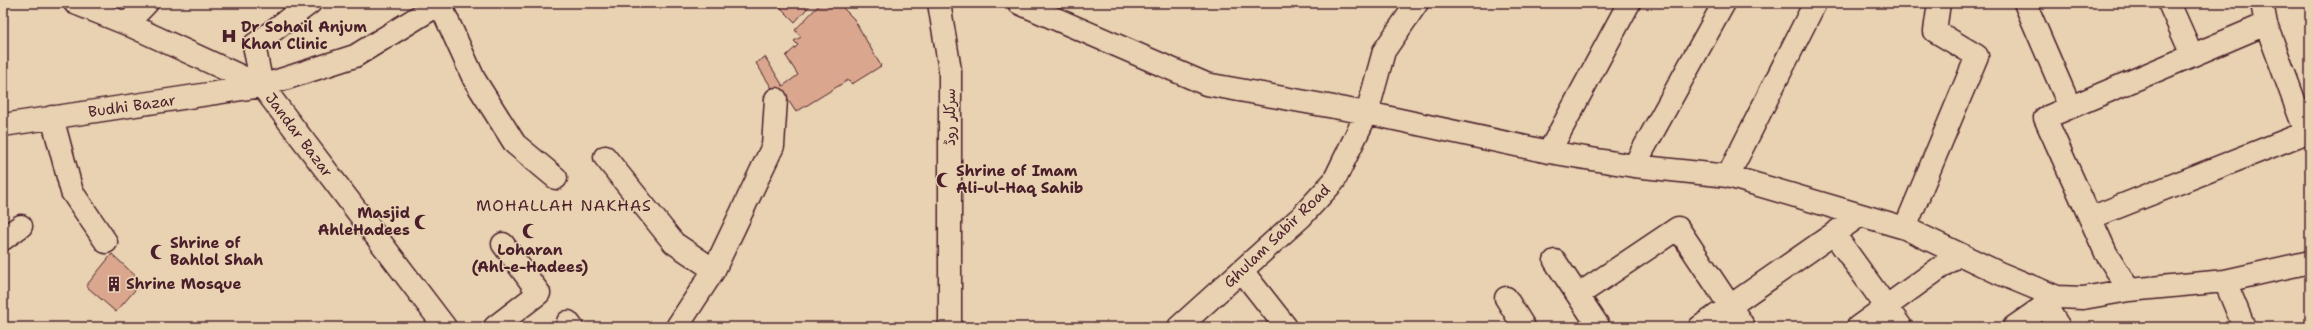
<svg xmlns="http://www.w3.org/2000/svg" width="2313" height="330" viewBox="0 0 2313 330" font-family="'Shantell Sans','Playpen Sans Arabic',sans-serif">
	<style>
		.building { fill: #daa78e; stroke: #4a1f2b }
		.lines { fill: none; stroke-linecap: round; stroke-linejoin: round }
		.minor-casing { stroke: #4a1f2b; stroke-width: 25 }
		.major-casing { stroke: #4a1f2b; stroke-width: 25 }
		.minor { stroke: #e8d2b1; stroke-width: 22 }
		.major { stroke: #e8d2b1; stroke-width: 22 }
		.labels { text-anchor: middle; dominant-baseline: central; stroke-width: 3; stroke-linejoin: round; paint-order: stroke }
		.poi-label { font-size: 15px; font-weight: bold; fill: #4a1f2b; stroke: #e8d2b1; text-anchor: start }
		.street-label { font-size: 15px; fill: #4a1f2b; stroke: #e8d2b1 }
		.neighbourhood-label { font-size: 16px; letter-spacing: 1px; fill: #4a1f2b; stroke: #e8d2b1 }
	</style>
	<rect width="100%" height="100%" fill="#e8d2b1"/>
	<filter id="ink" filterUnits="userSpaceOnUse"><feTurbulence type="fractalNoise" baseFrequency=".025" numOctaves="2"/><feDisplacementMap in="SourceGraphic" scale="8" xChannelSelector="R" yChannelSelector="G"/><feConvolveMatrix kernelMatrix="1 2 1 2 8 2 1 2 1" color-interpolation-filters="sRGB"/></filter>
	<g filter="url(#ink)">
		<path class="building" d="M776 3H812L795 22Z
			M821 3H838L854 19 881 66 852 84 848 80 796 112 786 97 780 101 756 63 765 57 783 86 798 75 786 56 798 45 794 41 801 37 795 30Z
			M112 254 142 282 116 312 86 286Z"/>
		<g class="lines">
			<defs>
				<path id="minor" d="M75 3 127 24 262 86 445 327
					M1019 3 1206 84 1367 113 1549 152 1634 166 1728 176 1905 228 1999 273 2057 297 2083 298 2129 290 2225 281 2310 262
					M2025 3 2070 107
					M2169 3 2192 55
					M440 4 474 79 515 144 556 178
					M127 24 147 3
					M2266 24 2306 133
					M262 86 254 45 310 3
					M52 117 72 192 106 242
					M3 125 262 86 355 56 441 3
					M1549 152 1629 3
					M605 157 674 243 714 270
					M1634 166 1724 3
					M1728 176 1815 3
					M2090 218 2310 131
					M1905 228 1977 56 1935 31 1939 3
					M1834 234 1901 327
					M3 239 21 226
					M1555 261 1599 327
					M1242 271 1286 327
					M2225 281 2244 327
					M2129 290 2106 253 2045 118 2266 24 2262 3
					M1578 295 1678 228 1744 327
					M1506 298 1524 327
					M2045 305 2059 327
					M568 322 572 327
					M495 327 539 293 503 244
					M677 327 714 270 773 146 776 99
					M1179 327 1301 217 1334 181 1367 113 1384 51 1417 3
					M1700 327 1859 216
					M1858 327 1959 254
					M2014 327 2057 297"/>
				<path id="major" d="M939 3 950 70V327"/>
			</defs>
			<use href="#minor" class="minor-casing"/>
			<use href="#major" class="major-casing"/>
			<use href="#minor" class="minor"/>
			<use href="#major" class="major"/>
		</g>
	</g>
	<defs>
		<symbol id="hospital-bare" viewBox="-9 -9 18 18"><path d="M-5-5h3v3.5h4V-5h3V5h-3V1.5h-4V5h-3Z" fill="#4a1f2b" stroke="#e8d2b1" stroke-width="2.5" paint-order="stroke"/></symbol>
		<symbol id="mosque-bare" viewBox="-9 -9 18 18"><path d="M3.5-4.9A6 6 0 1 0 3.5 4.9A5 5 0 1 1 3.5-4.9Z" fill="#4a1f2b" stroke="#e8d2b1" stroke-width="2.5" paint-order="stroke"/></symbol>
		<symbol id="building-bare" viewBox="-9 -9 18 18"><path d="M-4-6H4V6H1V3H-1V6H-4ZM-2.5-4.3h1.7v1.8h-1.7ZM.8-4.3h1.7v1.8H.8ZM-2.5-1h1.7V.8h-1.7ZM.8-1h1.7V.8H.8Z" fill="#4a1f2b" stroke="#e8d2b1" stroke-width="2.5" paint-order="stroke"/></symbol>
	</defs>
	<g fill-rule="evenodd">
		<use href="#hospital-bare" x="218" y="25" width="22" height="22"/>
		<use href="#mosque-bare" x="933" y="169" width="22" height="22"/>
		<use href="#mosque-bare" x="411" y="211" width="22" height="22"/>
		<use href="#mosque-bare" x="519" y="220" width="22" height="22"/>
		<use href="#mosque-bare" x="147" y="241" width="22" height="22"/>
		<use href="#building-bare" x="103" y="273" width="22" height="22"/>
	</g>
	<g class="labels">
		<g class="poi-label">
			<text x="241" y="27">Dr Sohail Anjum<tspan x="241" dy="17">Khan Clinic</tspan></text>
			<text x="956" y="171">Shrine of Imam<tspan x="956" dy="17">Ali-ul-Haq Sahib</tspan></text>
			<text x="410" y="213" text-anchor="end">Masjid<tspan x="410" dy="17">AhleHadees</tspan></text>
			<text x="170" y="243">Shrine of<tspan x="170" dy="17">Bahlol Shah</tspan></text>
			<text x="530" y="250" text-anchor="middle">Loharan<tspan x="530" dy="17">(Ahl-e-Hadees)</tspan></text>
			<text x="126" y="284">Shrine Mosque</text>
		</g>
		<g class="street-label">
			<text transform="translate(132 106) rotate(-8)">Budhi Bazar</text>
			<text transform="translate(950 117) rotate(-90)">سرکلر روڈ</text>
			<text transform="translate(299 135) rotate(53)">Jandar Bazar</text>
			<text transform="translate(1277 236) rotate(-44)">Ghulam Sabir Road</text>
		</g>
		<g class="neighbourhood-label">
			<text x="564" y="205">MOHALLAH NAKHAS</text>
		</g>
	</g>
	<rect width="2313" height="330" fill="none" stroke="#e8d2b1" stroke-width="16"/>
	<rect x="8" y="8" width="2297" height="314" fill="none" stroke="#4a1f2b" stroke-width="1.5" filter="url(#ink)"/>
</svg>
